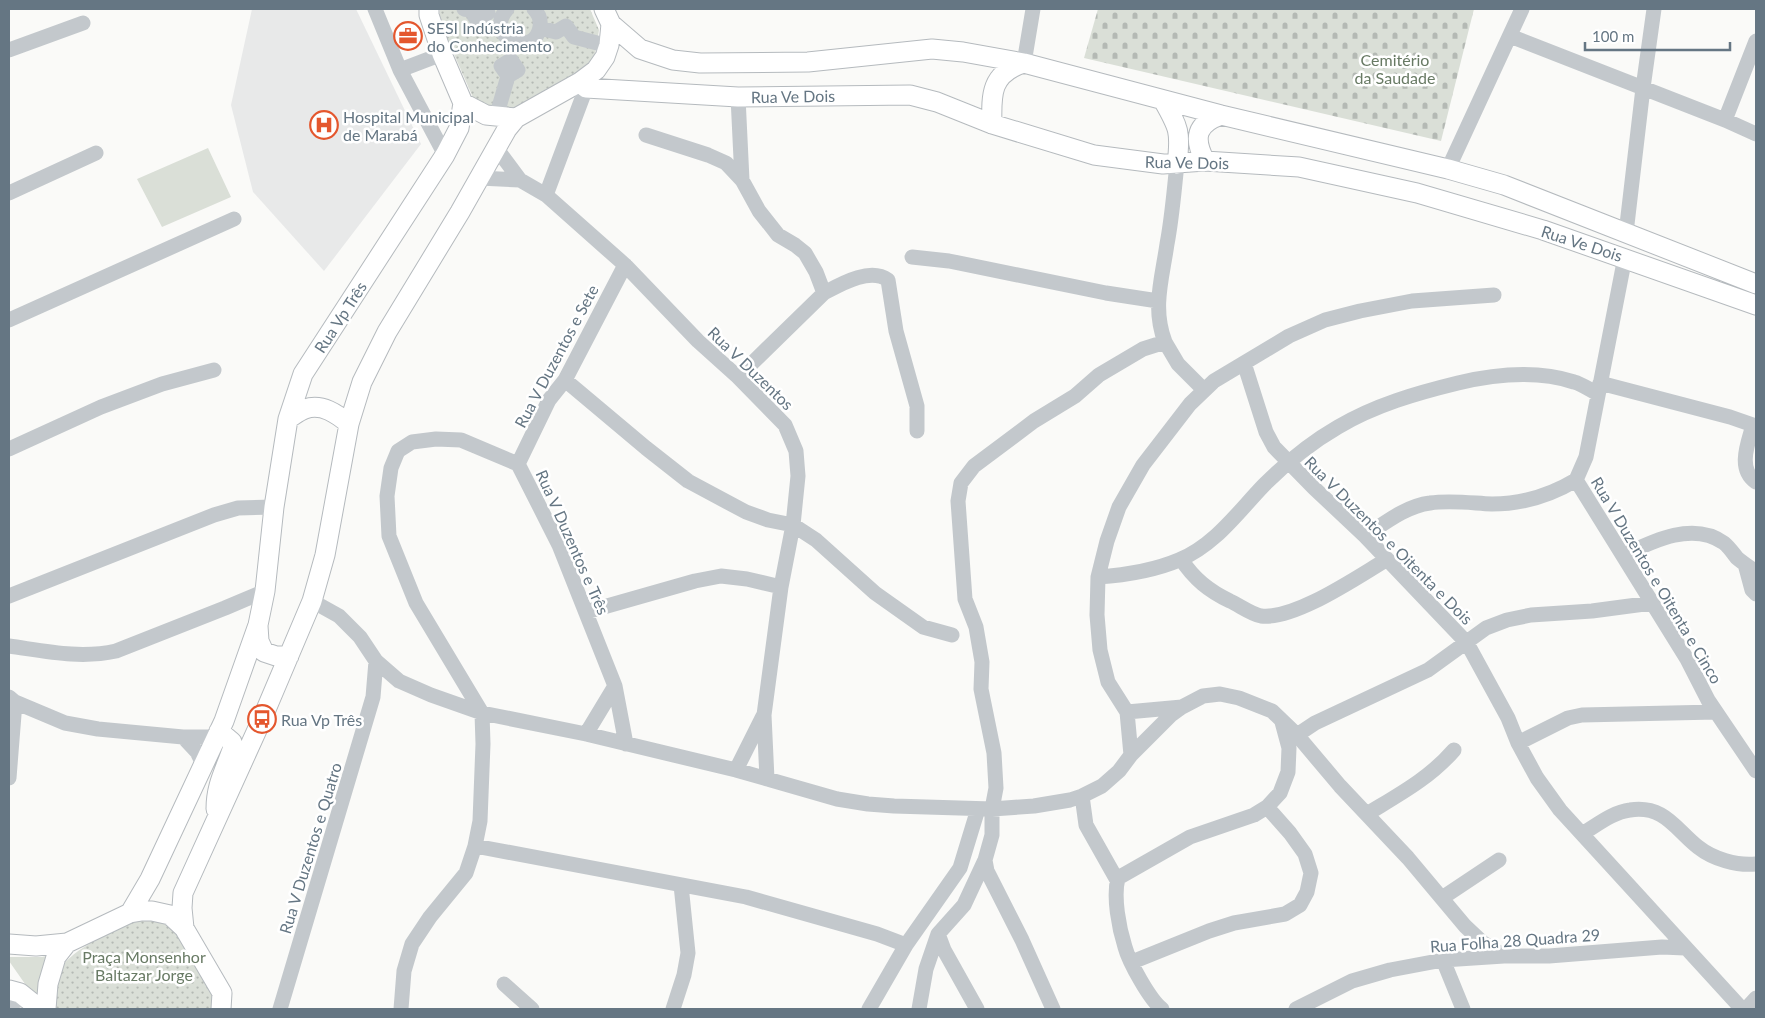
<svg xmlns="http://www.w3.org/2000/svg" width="1765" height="1018" viewBox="0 0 1765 1018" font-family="Lato,sans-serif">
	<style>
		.built { fill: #e8e9e9 }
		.green { fill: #dadfd7 }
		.cemetery { fill: url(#cemetery-stones) }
		.park { fill: url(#park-dots) }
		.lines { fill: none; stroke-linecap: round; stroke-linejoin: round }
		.major-casing { stroke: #b5babe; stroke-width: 21 }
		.minor { stroke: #c3c8cc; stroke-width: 15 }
		.major { stroke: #fff; stroke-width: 19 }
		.labels { text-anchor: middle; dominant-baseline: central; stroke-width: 5; stroke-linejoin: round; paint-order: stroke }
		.poi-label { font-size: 16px; fill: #657683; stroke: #fff; text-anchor: start }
		.park-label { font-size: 16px; fill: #687a64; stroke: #fff }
		.street-label { font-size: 16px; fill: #657683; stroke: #fff }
	</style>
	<defs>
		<pattern id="cemetery-stones" width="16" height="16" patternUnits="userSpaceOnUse" patternTransform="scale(1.25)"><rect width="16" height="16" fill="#dadfd7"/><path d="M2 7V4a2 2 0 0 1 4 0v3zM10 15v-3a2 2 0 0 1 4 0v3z" fill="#b4b9b4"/></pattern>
		<pattern id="park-dots" width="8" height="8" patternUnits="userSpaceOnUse" patternTransform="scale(1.25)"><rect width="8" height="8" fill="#dadfd7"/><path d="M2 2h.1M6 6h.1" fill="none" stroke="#b4b9b4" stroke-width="1.8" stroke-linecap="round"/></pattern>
	</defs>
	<rect width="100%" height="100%" fill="#fafaf8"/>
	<path class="built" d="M252 9H356L421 144 324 271 253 192 231 105Z"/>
	<path class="green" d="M208 148 231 197 162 227 137 179Z
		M54 954 37 1001 9 961V957H42Z"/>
	<path class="cemetery" d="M1098 9H1474L1441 141 1084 58Z"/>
	<path class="park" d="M440 9H590L599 30 594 60 591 64 512 111 509 112 475 102 439 20Z
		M144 919 160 921 172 929 189 952 211 990 215 1009H51C53 997 54 982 59 971 70 949 121 926 144 919Z"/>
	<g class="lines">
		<defs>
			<path id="major" d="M611 24 640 49 673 60 700 63 808 62 932 49 963 52 1024 63 1221 115 1448 169 1504 185 1756 284
				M580 82 586 88 738 97 910 95 937 102 992 124 1094 155 1163 164 1205 161 1299 167 1417 193 1543 230 1756 305
				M1163 100C1179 128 1181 132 1177 164
				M463 103 486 115 516 118
				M992 124C991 94 991 73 1024 63
				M1205 161C1193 138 1196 124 1221 115
				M288 419C293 416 299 411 305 409 322 403 337 414 349 424
				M258 626 259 641 264 652 276 656H289
				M216 809C216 784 225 771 233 747L232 742 219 731
				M130 913 150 879 224 721 258 625 265 591 274 507 288 419 303 374 445 155 459 128 463 103 442 54 429 15V9
				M184 928 182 908 183 893 262 719 312 601 325 555 349 424 362 382 387 332 460 212 507 129 516 118 580 82 596 70 605 57 609 45 611 24 604 9
				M9 944 36 946 67 943
				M9 990 20 993 40 1009
				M46 1009 48 984 56 957 67 943 130 913 142 911H152L170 915 184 928 222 993 221 1009"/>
		</defs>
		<use href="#major" class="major-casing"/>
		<path class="minor" d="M375 9 400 70 445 155
			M464 9 470 10 477 20 488 13
			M507 9C483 37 534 60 540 27 541 20 539 14 534 9
			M540 28 556 32 566 26 574 37 601 44
			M1510 36 1725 120 1756 134
			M9 50 83 23
			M511 60 518 70 508 76 501 66Z
			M1024 63 1033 9
			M400 70 442 54
			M738 97 742 180 759 211 778 235 795 245 805 253 816 272 824 293
			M497 114 508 76
			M1725 120 1756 41
			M646 135 708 155 726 163 742 180
			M497 149 520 180 546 195 625 265 698 341 738 377 785 425 796 451 798 476 793 525 781 587 764 715 767 779
			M1448 169 1522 9
			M479 178 520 180
			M9 193 96 153
			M546 195 586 88
			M1626 233 1643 88 1654 9
			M912 257 949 261 1106 293 1158 301
			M9 320 234 219
			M1165 342C1152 308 1162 279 1167 244 1172 218 1174 191 1177 164
			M1244 363 1266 432 1274 447 1314 488 1365 536 1467 643 1508 718 1518 743 1537 778 1560 810 1742 1009
			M738 377 824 293C841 284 870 267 888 280L896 331 917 406V431
			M565 380 646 448 688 481 746 512 768 520 793 525 816 540 875 593 923 627 952 635
			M1600 383 1730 417 1753 425C1748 443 1737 469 1756 482
			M9 449 101 407 162 384 214 370
			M518 464 549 400 565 380 625 265
			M1576 480 1687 659 1708 700 1756 771
			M1576 480 1586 457 1625 257
			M1365 536C1385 523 1406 506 1430 503 1450 500 1471 503 1492 504 1522 504 1551 495 1576 480
			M1624 555C1653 541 1693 521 1724 543 1729 547 1733 553 1737 558 1743 563 1749 567 1756 572
			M1181 559C1194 579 1209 591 1230 601 1239 605 1251 614 1261 616 1295 620 1357 577 1386 560
			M1745 564 1752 590 1756 594
			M1098 577C1127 575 1153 571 1179 560 1215 545 1238 512 1264 485 1285 464 1312 442 1338 427 1375 405 1417 393 1458 383 1496 374 1537 370 1574 382 1582 384 1590 390 1598 394
			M9 596 214 515 238 508 274 507
			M312 601 339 616 360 637 376 661 399 681 431 695 482 713 586 734 736 770 837 799 868 804 894 806 992 809 1034 806 1070 800 1082 796 1102 786 1119 771 1131 755 1171 715 1182 707 1203 696 1220 694 1239 698 1272 711 1297 735 1340 786 1408 858 1465 926 1482 942 1504 956
			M586 612 695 581 721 576 747 579 781 587
			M9 646C45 651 80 659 116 651L225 608 265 591
			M9 697 15 702 65 723 98 729 183 737H216
			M1127 712 1182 707
			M586 734 615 686
			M1297 735 1315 723 1428 670 1486 628 1507 620 1531 615 1592 611 1652 603
			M183 737 197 752 203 764
			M1518 743 1568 718 1582 715 1716 712
			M1131 755 1127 712 1108 682 1100 650 1097 615 1098 577 1107 541 1119 507 1143 465 1190 404 1214 381 1289 336 1325 320 1360 311 1412 301 1494 295
			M736 770 763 716
			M9 778 15 702
			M1082 796 1086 825 1117 880
			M1367 814C1398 795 1430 778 1454 750
			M1582 834C1597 825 1613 812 1630 810 1665 805 1675 829 1698 847 1713 859 1737 866 1756 864
			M475 846 746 897 877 934 906 945
			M985 860 987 871 1022 940 1053 1009
			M1442 898 1499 860
			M938 934 944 950 977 1009
			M1443 960 1463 1009
			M1132 962 1209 931 1234 923 1285 914 1300 905 1307 892 1311 873 1305 854 1290 833 1267 807
			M504 984 532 1009
			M9 1004 26 997
			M280 1009 373 697 376 661
			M401 1009 404 971 412 944 430 917 466 873 475 846 480 821 483 744 482 713 416 603 389 536 387 496 391 468 398 451 412 442 436 439 461 440 518 464 559 545 615 686 626 744
			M673 1009 684 975 688 953 681 885
			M869 1009 906 945 960 868 978 809
			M919 1009 926 969 938 934 964 905 985 860 992 835V809L996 788 994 753 981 689 982 662 976 627 965 599 958 501 961 483 974 466 1034 421 1075 396 1099 375 1143 349 1165 342 1178 364 1204 390
			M1162 1009C1150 1000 1129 962 1125 947 1119 928 1113 897 1118 878L1190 837 1254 815 1267 807 1280 793 1288 772 1289 748 1282 722
			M1296 1009 1352 981 1390 970 1443 960 1504 956H1549L1662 947 1685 948
			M1746 1009 1756 998"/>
		<use href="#major" class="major"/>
	</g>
	<defs>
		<symbol id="office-ring" viewBox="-11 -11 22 22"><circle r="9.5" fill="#fff" stroke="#e4572e" stroke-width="1.5"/><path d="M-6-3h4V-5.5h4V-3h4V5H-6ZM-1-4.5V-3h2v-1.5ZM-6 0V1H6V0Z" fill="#e4572e"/></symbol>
		<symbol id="hospital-ring" viewBox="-11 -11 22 22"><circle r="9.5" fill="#fff" stroke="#e4572e" stroke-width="1.5"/><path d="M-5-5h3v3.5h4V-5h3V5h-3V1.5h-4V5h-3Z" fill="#e4572e"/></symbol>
		<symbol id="bus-ring" viewBox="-11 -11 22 22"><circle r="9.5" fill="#fff" stroke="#e4572e" stroke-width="1.5"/><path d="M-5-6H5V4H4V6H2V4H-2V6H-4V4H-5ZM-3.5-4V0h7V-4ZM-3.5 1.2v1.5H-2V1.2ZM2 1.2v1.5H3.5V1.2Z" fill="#e4572e"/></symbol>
	</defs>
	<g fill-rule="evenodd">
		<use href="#office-ring" x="392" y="20" width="32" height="32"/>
		<use href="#hospital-ring" x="308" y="109" width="32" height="32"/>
		<use href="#bus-ring" x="246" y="703" width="32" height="32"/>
	</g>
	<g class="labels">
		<g class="poi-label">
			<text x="427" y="27">SESI Indústria<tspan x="427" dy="18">do Conhecimento</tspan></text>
			<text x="343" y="116">Hospital Municipal<tspan x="343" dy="18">de Marabá</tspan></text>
			<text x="281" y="719">Rua Vp Três</text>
		</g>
		<g class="park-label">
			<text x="1395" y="59">Cemitério<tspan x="1395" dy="18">da Saudade</tspan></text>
			<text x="144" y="956">Praça Monsenhor<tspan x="144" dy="18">Baltazar Jorge</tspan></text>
		</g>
		<g class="street-label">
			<text transform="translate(793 96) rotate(-1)">Rua Ve Dois</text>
			<text transform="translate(1187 162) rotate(1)">Rua Ve Dois</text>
			<text transform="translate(1582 243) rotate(18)">Rua Ve Dois</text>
			<text transform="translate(340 317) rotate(-57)">Rua Vp Três</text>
			<text transform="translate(556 356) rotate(-62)">Rua V Duzentos e Sete</text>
			<text transform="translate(751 368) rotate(44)">Rua V Duzentos</text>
			<text transform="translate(1389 540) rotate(45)">Rua V Duzentos e Oitenta e Dois</text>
			<text transform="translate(573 542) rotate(66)">Rua V Duzentos e Três</text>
			<text transform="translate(1657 580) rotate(59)">Rua V Duzentos e Oitenta e Cinco</text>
			<text transform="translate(310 848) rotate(-73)">Rua V Duzentos e Quatro</text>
			<text transform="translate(1515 940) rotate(-4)">Rua Folha 28 Quadra 29</text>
		</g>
	</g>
	<rect width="1765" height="1018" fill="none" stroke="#657683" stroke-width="20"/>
	<path d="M1585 42v8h145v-8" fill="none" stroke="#657683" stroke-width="2.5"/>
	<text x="1592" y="42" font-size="15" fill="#657683" stroke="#ffffff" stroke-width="4" paint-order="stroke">100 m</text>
</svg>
